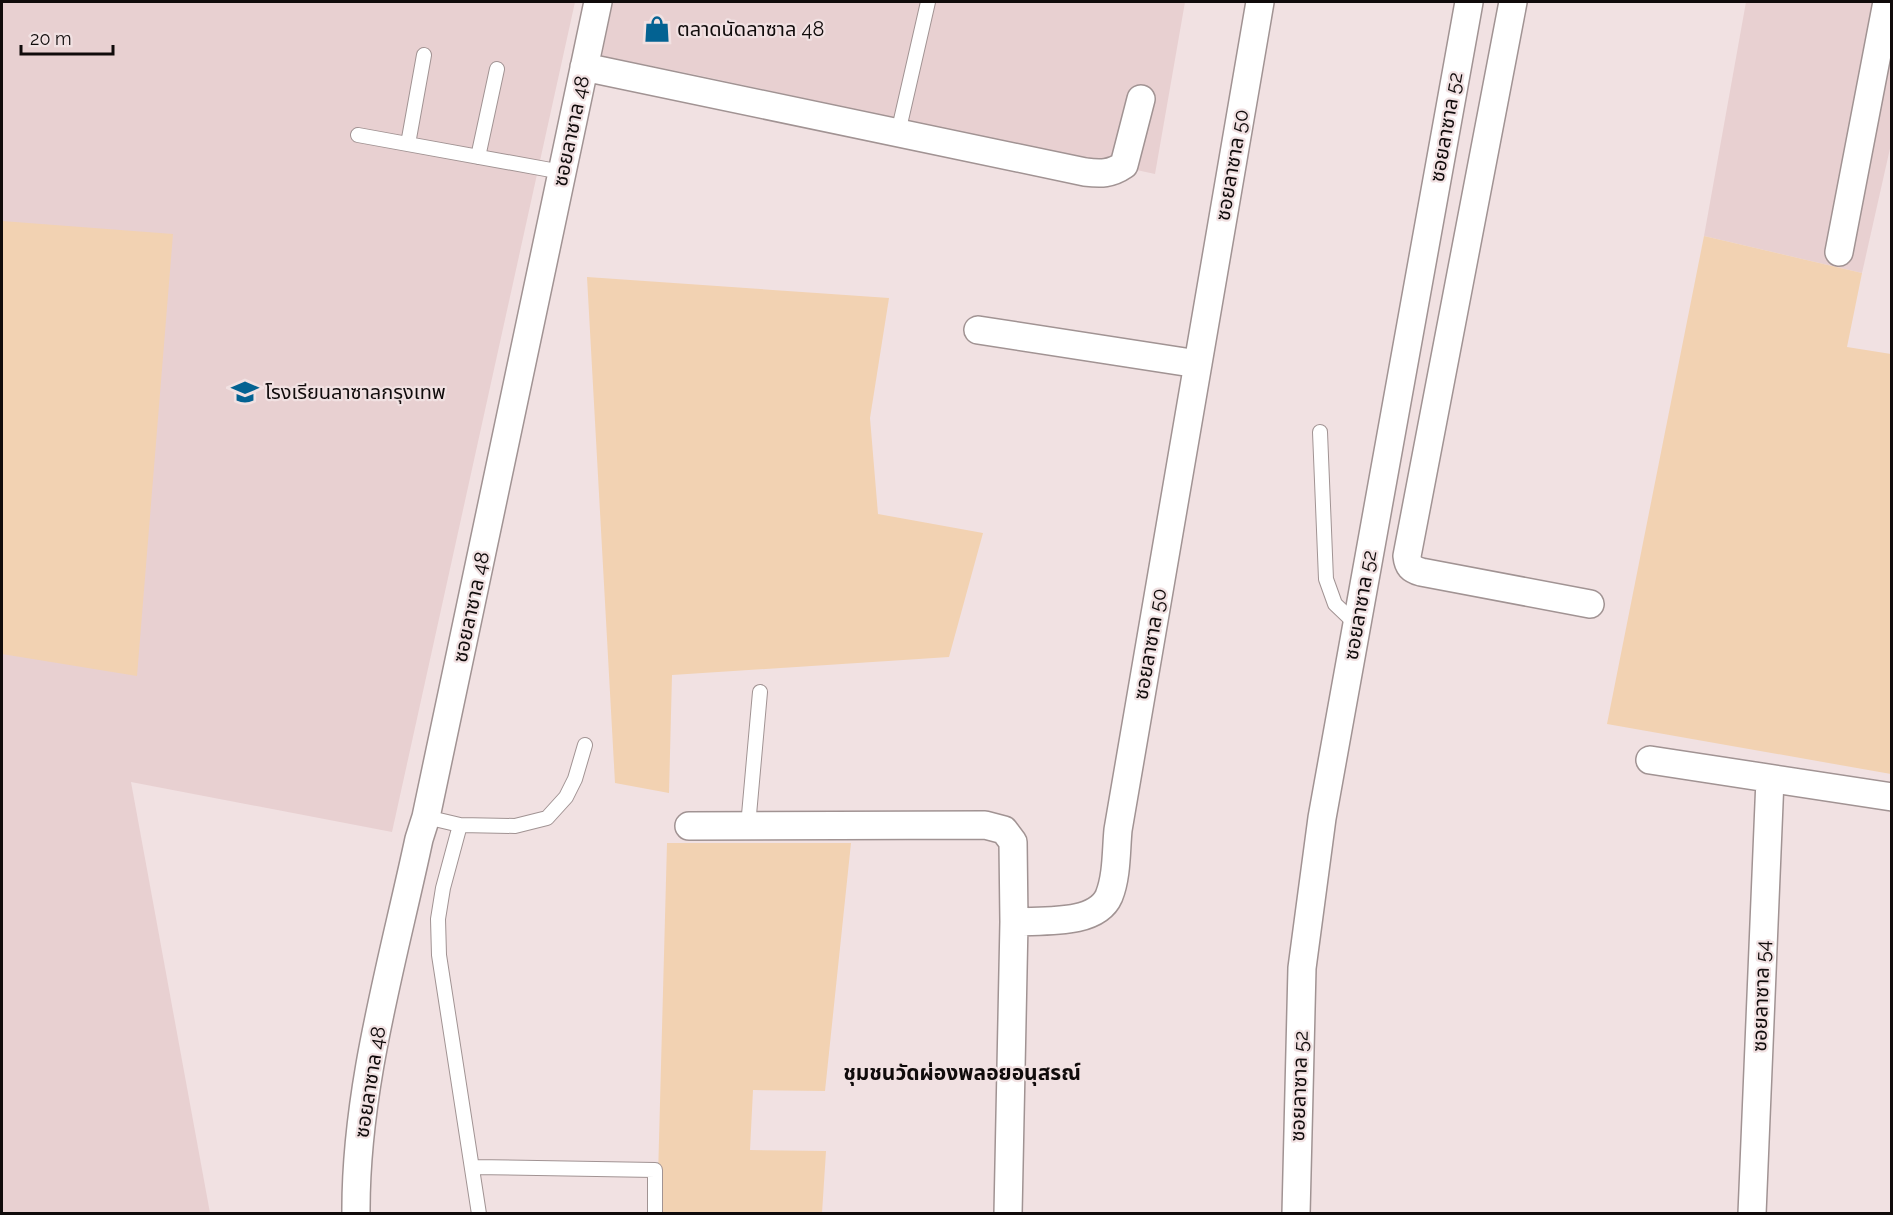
<svg xmlns="http://www.w3.org/2000/svg" width="1893" height="1215" viewBox="0 0 1893 1215" font-family="Raleway,'Noto Sans Thai',sans-serif">
	<style>
		.built { fill: #e8d0d1 }
		.green { fill: #f2d2b2 }
		.lines { fill: none; stroke-linecap: round; stroke-linejoin: round }
		.service-casing { stroke: #a19393; stroke-width: 16 }
		.minor-casing { stroke: #a19393; stroke-width: 30 }
		.service { stroke: #fff; stroke-width: 14 }
		.minor { stroke: #fff; stroke-width: 27 }
		.labels { text-anchor: middle; dominant-baseline: central; stroke-width: 4.5; stroke-linejoin: round; paint-order: stroke }
		.poi-label { font-size: 20px; fill: #100b0b; stroke: #f1e1e2; text-anchor: start }
		.street-label { font-size: 20px; fill: #100b0b; stroke: #f1e1e2 }
		.neighbourhood-label { font-size: 21px; font-weight: bold; fill: #100b0b; stroke: #f1e1e2 }
	</style>
	<rect width="100%" height="100%" fill="#f1e1e2"/>
	<path class="built" d="M2 2H575L392 832 131 782 210 1213 2 1214Z
		M613 2H1185L1155 174 697 75 602 56Z
		M1746 2H1891V144L1862 273 1704 236Z"/>
	<path class="green" d="M2 221 173 234 137 676 2 654Z
		M1704 236 1862 273 1847 347 1891 354V774L1607 724Z
		M587 277 889 298 870 418 878 514 983 533 949 657 672 675 669 793 615 783Z
		M667 843H851L825 1091 753 1090 750 1150 826 1151 822 1213 657 1214Z"/>
	<g class="lines">
		<defs>
			<path id="service" d="M898 133 928 2
				M358 135 562 172
				M408 144 424 55
				M478 157 497 69
				M1320 432 1326 579 1335 604 1357 625
				M426 817 460 825 515 826 547 818 566 797 575 779 585 745
				M460 825 443 888 438 919 439 955 479 1214
				M748 826 760 692
				M472 1167 655 1170V1214"/>
			<path id="minor" d="M1513 2 1407 556C1408 566 1411 569 1421 572L1590 604
				M584 67 1085 172C1101 174 1111 174 1124 165L1141 99
				M1839 252 1887 2
				M978 330 1198 364
				M1650 760 1892 797
				M689 826 985 825 1004 830 1013 842 1014 922
				M356 1214C355 1089 393 961 419 839L426 817 598 2
				M1008 1214 1014 922C1041 920 1096 926 1109 896 1117 876 1116 851 1118 830L1260 2
				M1296 1214 1302 968 1322 818 1469 2
				M1752 1214 1770 779"/>
		</defs>
		<use href="#service" class="service-casing"/>
		<use href="#minor" class="minor-casing"/>
		<use href="#service" class="service"/>
		<use href="#minor" class="minor"/>
	</g>
	<defs>
		<symbol id="shop-bare" viewBox="-9 -9 18 18"><path d="M-5-2.5h2.3a2.7 3.5 0 0 1 5.4 0H5L5.5 6h-11ZM-1.5-2.5h3a1.5 2.3 0 0 0-3 0Z" fill="#036292" stroke="#f1e1e2" stroke-width="2.5" paint-order="stroke"/></symbol>
		<symbol id="school-bare" viewBox="-9 -9 18 18"><path d="M0-5L7-2L0 1L-7-2ZM-4 1L0 2.5L4 1V4Q0 6-4 4Z" fill="#036292" stroke="#f1e1e2" stroke-width="2.5" paint-order="stroke"/></symbol>
	</defs>
	<g fill-rule="evenodd">
		<use href="#shop-bare" x="638" y="10" width="38" height="38"/>
		<use href="#school-bare" x="226" y="373" width="38" height="38"/>
	</g>
	<g class="labels">
		<g class="poi-label">
			<text x="677" y="29">ตลาดนัดลาซาล 48</text>
			<text x="265" y="392">โรงเรียนลาซาลกรุงเทพ</text>
		</g>
		<g class="street-label">
			<text transform="translate(1446 127) rotate(-80)">ซอยลาซาล 52</text>
			<text transform="translate(571 131) rotate(-78)">ซอยลาซาล 48</text>
			<text transform="translate(1232 165) rotate(-80)">ซอยลาซาล 50</text>
			<text transform="translate(1360 605) rotate(-80)">ซอยลาซาล 52</text>
			<text transform="translate(471 607) rotate(-78)">ซอยลาซาล 48</text>
			<text transform="translate(1150 644) rotate(-80)">ซอยลาซาล 50</text>
			<text transform="translate(1761 996) rotate(-88)">ซอยลาซาล 54</text>
			<text transform="translate(370 1082) rotate(-81)">ซอยลาซาล 48</text>
			<text transform="translate(1299 1086) rotate(-88)">ซอยลาซาล 52</text>
		</g>
		<g class="neighbourhood-label">
			<text x="962" y="1072">ชุมชนวัดผ่องพลอยอนุสรณ์</text>
		</g>
	</g>
	<rect width="1893" height="1215" fill="none" stroke="#100b0b" stroke-width="6"/>
	<path d="M21 45v9h92v-9" fill="none" stroke="#100b0b" stroke-width="3"/>
	<text x="30" y="45" font-size="18" fill="#100b0b" stroke="#f1e1e2" stroke-width="4.5" paint-order="stroke">20 m</text>
</svg>
